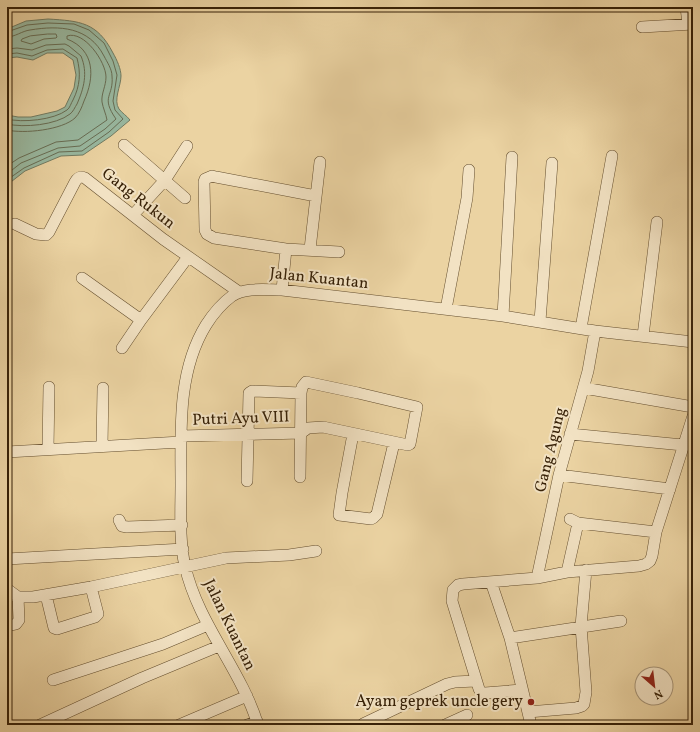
<svg xmlns="http://www.w3.org/2000/svg" width="700" height="732" viewBox="0 0 700 732" font-family="Vollkorn,serif">
	<style>
		.water { fill: #99b9a1; stroke: #727c63 }
		.lines { fill: none; stroke-linecap: round; stroke-linejoin: round }
		.shore { stroke: #686d54; stroke-width: 1 }
		.minor-casing { stroke: #644e2e; stroke-width: 12 }
		.minor { stroke: #f2e2c3; stroke-width: 11 }
		.poi-dot { fill: #8f2418; stroke: #f2e2c3; stroke-width: 1.5 }
		.labels { text-anchor: middle; dominant-baseline: central; stroke-width: 4; stroke-linejoin: round; paint-order: stroke }
		.street-label { font-size: 16px; fill: #372107; stroke: #f2e2c3 }
		.poi-label { font-size: 16px; fill: #372107; stroke: #f2e2c3; text-anchor: end }
	</style>
	<rect width="100%" height="100%" fill="#ebd3a2"/>
	<filter id="stains"><feTurbulence type="fractalNoise" baseFrequency=".005" numOctaves="4"/><feColorMatrix values="0 0 0 0 .2 0 0 0 0 .09 0 0 0 0 .02 0 0 0 .5 -.17"/></filter>
	<radialGradient id="worn" r=".72"><stop offset=".6" stop-color="#630" stop-opacity="0"/><stop offset="1" stop-color="#630" stop-opacity=".3"/></radialGradient>
	<path class="water" d="M48 19C80 21 97 22 113 53 117 60 121 69 121 76 121 86 113 100 119 109 122 113 127 116 130 120L111 136 83 155 61 156 25 171 7 185V115L18 117H31L57 111 65 107 74 88 76 75 73 60 63 53H47L33 60 17 57 7 58V29L26 21Z"/>
	<g class="lines">
		<path class="shore" d="M7 32 27 25 48 23 74 24 89 30 104 43 113 61 117 75 113 101 115 110 123 119 109 132 82 151 59 152 24 168 7 180
			M48 34H56L57 37 56 38 44 39 31 44 21 41 22 39 30 36Z
			M7 37C15 37 22 31 30 30 60 25 89 27 104 56 107 62 112 69 112 76 114 97 100 96 116 119L105 129 80 146 58 148 21 163 7 174
			M7 49 17 48 32 50 46 45 65 44 69 46 81 56C88 73 84 88 77 104 75 107 73 112 70 114 56 125 24 128 7 124
			M7 54 17 53 32 56 47 50 63 49 77 58C81 73 80 86 73 100 71 103 70 108 67 110 54 120 22 123 7 119
			M7 130C24 134 62 130 75 118 79 114 82 107 84 101 95 77 95 50 67 39V36C84 30 106 62 106 77 106 86 101 94 102 102 103 108 106 114 107 120L78 140 56 142 19 158 7 166"/>
		<defs>
			<path id="minor" d="M686 7 688 24
				M642 27 693 24
				M124 145 185 198
				M316 196 216 177 212 176 205 179 204 182 205 230 207 234 214 238 286 249 339 252
				M133 215 165 180 187 146
				M15 224 36 234 46 235 49 232 75 182C78 177 80 176 85 178L163 239 239 292
				M310 249 320 162
				M82 278 141 320
				M282 290 286 249
				M446 309 467 198 469 170
				M503 316 512 157
				M540 321 552 163
				M581 328 612 156
				M643 336 657 222
				M122 348 141 320 188 257
				M584 388 693 407
				M353 434 342 493 339 515 371 519 373 518 377 514 394 443
				M570 434 683 445
				M181 436 301 433
				M102 446 103 388
				M48 449 49 387
				M7 452 181 442
				M559 475 670 489
				M300 477 301 393 302 387 306 382 358 393 417 407 410 444 408 445 323 427 308 428 301 433
				M247 481 249 393 252 391 301 393
				M570 519 578 523 656 532
				M119 520 122 526 127 527 182 525
				M7 559 183 549
				M567 572 578 523
				M537 578 559 475 588 371 595 331
				M491 582 510 638 531 725
				M7 589 18 597H33L91 587 226 558 289 555 316 551
				M46 595 54 628 57 629 95 617 98 614 91 587
				M7 626 16 624 19 620 18 597
				M510 638 621 621
				M53 680 163 644 208 625
				M522 690 485 693 481 692 479 689 452 601 453 590 458 585 463 584 537 578 567 572 639 566 646 564 650 561 652 556 656 532 693 416
				M528 712 576 708 582 706 584 704 586 692 581 626 586 570
				M363 724 447 684 455 682 475 681
				M40 725 142 678 219 646
				M179 725 247 696
				M247 725 257 721
				M258 725C241 669 198 624 185 566 179 540 181 511 181 484 181 431 177 372 206 325 213 314 221 304 232 296 245 287 267 290 282 290L503 316 595 331 693 342
				M445 725 467 715"/>
		</defs>
		<use href="#minor" class="minor-casing"/>
		<use href="#minor" class="minor"/>
	</g>
	<circle class="poi-dot" cx="531" cy="702" r="4"/>
	<g class="labels">
		<g class="street-label">
			<text transform="translate(138 199) rotate(38)">Gang Rukun</text>
			<text transform="translate(319 279) rotate(6)">Jalan Kuantan</text>
			<text transform="translate(241 419) rotate(-2)">Putri Ayu VIII</text>
			<text transform="translate(551 450) rotate(-76)">Gang Agung</text>
			<text transform="translate(229 625) rotate(64)">Jalan Kuantan</text>
		</g>
		<g class="poi-label">
			<text x="523" y="702">Ayam geprek uncle gery</text>
		</g>
	</g>
	<rect width="700" height="732" fill="none" stroke="#ebd3a2" stroke-width="24"/>
	<rect x="8" y="8" width="684" height="716" fill="none" stroke="#372107" stroke-width="2"/>
	<rect x="12" y="12" width="676" height="708" fill="none" stroke="#372107"/>
	<g transform="translate(654 686) rotate(152)"><circle r="19" fill="#f2e2c3" stroke="#a79578"/>
	<path d="M0-3L7 15L0 10L-7 15Z" fill="#8f2418"/>
	<text y="-6" font-size="11" font-weight="bold" text-anchor="middle" fill="#372107">N</text>
	</g>
	<rect width="100%" height="100%" filter="url(#stains)"/>
	<rect width="100%" height="100%" fill="url(#worn)"/>
</svg>
